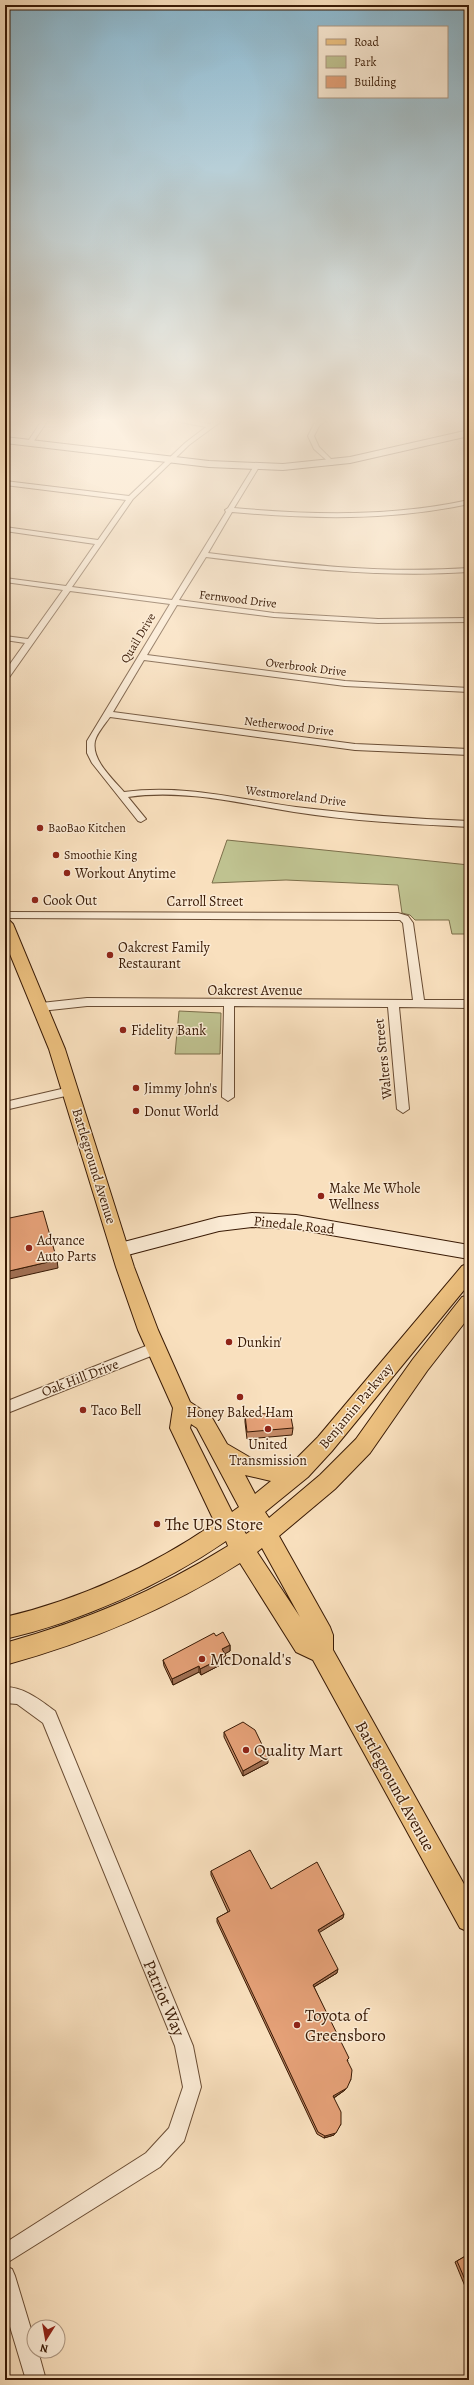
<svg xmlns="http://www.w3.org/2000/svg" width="474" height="2385" viewBox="0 0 474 2385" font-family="Alegreya,serif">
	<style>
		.green { fill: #bfc290; stroke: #7c6e4a }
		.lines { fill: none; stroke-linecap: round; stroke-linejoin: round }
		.street-casing { stroke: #694c33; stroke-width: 2 }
		.secondary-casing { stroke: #391a05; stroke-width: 2 }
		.primary-casing { stroke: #391a05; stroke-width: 2 }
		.street { fill: #fbebd5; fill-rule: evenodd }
		.secondary { fill: #fbebd5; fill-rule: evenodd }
		.primary { fill: #ecc07f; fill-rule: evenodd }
		.wall { fill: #c48a66; stroke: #391a05 }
		.shaded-wall { fill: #a07053; stroke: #391a05 }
		.building { fill: #e4a077; stroke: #391a05 }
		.poi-dot { fill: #8f2418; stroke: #fbebd5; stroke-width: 1.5 }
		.labels { text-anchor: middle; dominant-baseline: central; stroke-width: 3; stroke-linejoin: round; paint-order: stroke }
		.far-street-label { font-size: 12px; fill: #391a05; stroke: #fbebd5 }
		.far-poi-label { font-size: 12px; fill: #391a05; stroke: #fbebd5; text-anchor: start }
		.poi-label { font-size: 14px; fill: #391a05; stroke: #fbebd5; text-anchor: start }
		.street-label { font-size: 14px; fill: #391a05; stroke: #fbebd5 }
		.near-poi-label { font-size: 17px; fill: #391a05; stroke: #fbebd5; text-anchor: start }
		.near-street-label { font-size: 17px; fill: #391a05; stroke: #fbebd5 }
	</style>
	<rect width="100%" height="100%" fill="#f9e0be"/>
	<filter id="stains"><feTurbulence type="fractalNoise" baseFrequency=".005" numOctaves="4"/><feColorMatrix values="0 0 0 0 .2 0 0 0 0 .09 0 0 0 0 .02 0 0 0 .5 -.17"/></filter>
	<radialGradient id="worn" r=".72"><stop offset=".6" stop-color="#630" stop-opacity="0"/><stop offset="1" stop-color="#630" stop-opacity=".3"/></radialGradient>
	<path class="green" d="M227 840 469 865V934H452L449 920H415L410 915 402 913 398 885 286 880 212 883Z
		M179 1011 221 1013 220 1054H175Z"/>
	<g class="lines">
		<defs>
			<path id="street" d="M44 417H50L32 444H28L27 443Z
				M154 417H170L210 424 219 417H227L189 445 133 499 72 587 172 600 226 512 225 510 228 508 254 466 256 465 259 467 234 508C314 515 391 517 469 500V504C390 521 312 519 232 512L208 553C295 564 381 574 469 568V572C380 578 294 568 206 557L179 600 274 613 378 619 469 618V622L378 623 274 617 177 605 147 655 345 681 469 688V692L345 686 144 660 113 712 355 744 469 749V755L355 750 110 717C105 724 97 733 95 741 91 760 113 779 124 792 183 784 238 799 296 807 353 814 411 819 469 821V827C410 824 351 821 294 812 238 803 184 789 128 797L146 819 141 822 138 821 92 763 87 753V741L170 604 70 591 8 679H5V671L25 643 5 640V636L28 639 63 590 5 582V578L66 586 95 544 5 531V527L98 540 126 500 5 485V481L129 496 185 443 206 427Z
				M323 417H331L319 426 314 436 319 447 335 463 332 465 314 449 308 436 314 424Z
				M5 912 398 913 408 916 413 923 424 1000H469V1008L399 1007 409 1109 403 1113 397 1109 388 1007 234 1006V1097L228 1101 222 1097 224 1006H87L41 1011 36 1007 41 1003 87 998 413 1000 403 923 400 920 5 918Z
				M70 1087 76 1091 74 1094 5 1110V1102Z
				M156 1342 161 1344 163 1348 161 1352 5 1414V1402Z
				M5 1687C24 1687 40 1700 55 1711L193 2046 201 2087 184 2141 160 2167 5 2264V2243L146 2153 169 2128 183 2087 175 2046 43 1723 17 1704 5 1703Z
				M5 2266 12 2269 15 2276 34 2339V2351H38L46 2380H26L5 2310Z"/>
			<path id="secondary" d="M469 430V436L350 463 283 470 209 467 5 443V437L209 461 283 464 350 457Z
				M252 1213 296 1215 469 1245V1259L296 1229 252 1227 219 1231 120 1257 114 1255 111 1250 114 1245 120 1243 219 1217Z"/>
			<path id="primary" d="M5 919 10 921 13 924 65 1049 134 1267 158 1330 190 1402 211 1416 227 1444 251 1458 269 1462 294 1461 318 1437 462 1266 469 1263V1284L332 1451 308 1477 265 1512 269 1518 320 1475 356 1439 413 1359 462 1297 469 1295V1317L427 1371 370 1453 335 1489 279 1536 330 1627 333 1635V1650L469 1893V1932L460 1928 313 1660 296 1652 240 1563C166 1610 89 1642 5 1665V1643C88 1620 155 1591 228 1546L226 1541C162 1585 80 1622 5 1639V1617C79 1600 153 1566 215 1523L170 1428 173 1408 138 1330 116 1267 49 1049 5 942ZM191 1424 197 1428 239 1507 232 1512 190 1428ZM245 1475 271 1481 255 1494ZM249 1525 252 1530 246 1534 243 1529ZM262 1548 300 1617 257 1552Z"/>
		</defs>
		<use href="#street" class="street-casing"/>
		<use href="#secondary" class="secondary-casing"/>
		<use href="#primary" class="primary-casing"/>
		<use href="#street" class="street"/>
		<use href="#secondary" class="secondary"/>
		<use href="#primary" class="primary"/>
	</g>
	<path class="wall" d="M245 1415 293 1428 292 1435 247 1439 245 1422Z
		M230 1645V1651L225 1653 226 1662 201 1675 199 1672 173 1685 164 1666 163 1660Z
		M224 1732 268 1763 243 1776 224 1737Z
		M211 1871 271 1889 343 1918 319 1932 337 1973 314 1987 348 2061 347 2062 345 2090 334 2098V2135L324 2138 317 2134 217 1922V1918L228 1912 211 1875Z
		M469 2254V2296L455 2262Z"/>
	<path class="shaded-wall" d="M57 1260 58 1268 5 1280V1272Z
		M230 1645V1651L223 1655 222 1649Z
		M226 1656V1662L201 1675 200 1669Z
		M199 1666V1672L173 1685 172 1679Z
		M268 1757V1763L243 1776V1771Z
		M344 1914 343 1918 317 1934 318 1930Z
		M338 1969 337 1973 312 1988 313 1985Z
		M351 2079 345 2090 332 2099 333 2096Z
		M341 2124 334 2135 324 2138 325 2136Z"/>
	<path class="building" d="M43 1211 57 1260 5 1272V1219Z
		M290 1412 293 1428 247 1432 245 1415Z
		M223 1632 230 1645 222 1649 226 1656 200 1669 199 1666 172 1679 163 1660 214 1633 216 1636Z
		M243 1722 255 1730 268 1757 243 1771 224 1732Z
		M250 1850 271 1889 317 1862 344 1914 318 1930 338 1969 313 1985 349 2058 347 2060 352 2070 351 2079 347 2088 333 2096 341 2112V2124L336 2133 325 2136 318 2132 217 1918 230 1911 211 1871Z
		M469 2254V2289L457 2261Z"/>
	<linearGradient id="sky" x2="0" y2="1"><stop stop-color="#8ab8d0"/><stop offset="0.56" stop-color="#fcf1e2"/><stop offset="1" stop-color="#fcf1e2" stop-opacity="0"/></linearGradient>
	<rect width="474" height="751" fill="url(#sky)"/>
	<g class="poi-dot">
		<circle cx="40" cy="828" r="4"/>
		<circle cx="56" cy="855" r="4"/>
		<circle cx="67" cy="873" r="4"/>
		<circle cx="35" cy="900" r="4"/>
		<circle cx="110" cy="955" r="4"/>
		<circle cx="123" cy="1030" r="4"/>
		<circle cx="136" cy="1088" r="4"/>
		<circle cx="136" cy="1111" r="4"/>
		<circle cx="321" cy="1196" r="4"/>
		<circle cx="29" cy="1248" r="4"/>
		<circle cx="229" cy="1342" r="4"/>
		<circle cx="240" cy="1397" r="4"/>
		<circle cx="83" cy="1410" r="4"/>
		<circle cx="268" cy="1429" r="4"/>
		<circle cx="157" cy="1524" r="4"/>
		<circle cx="202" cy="1659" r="4"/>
		<circle cx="246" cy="1750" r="4"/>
		<circle cx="297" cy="2025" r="4"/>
	</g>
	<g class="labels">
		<g class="far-street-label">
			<text transform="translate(238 599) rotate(7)">Fernwood Drive</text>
			<text transform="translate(138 638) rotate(-59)">Quail Drive</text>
			<text transform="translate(306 667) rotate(7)">Overbrook Drive</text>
			<text transform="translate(289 726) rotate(7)">Netherwood Drive</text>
			<text transform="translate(296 796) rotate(7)">Westmoreland Drive</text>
		</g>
		<g class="far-poi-label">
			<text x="48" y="828">BaoBao Kitchen</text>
			<text x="64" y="855">Smoothie King</text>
		</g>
		<g class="poi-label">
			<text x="75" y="873">Workout Anytime</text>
			<text x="43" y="900">Cook Out</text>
			<text x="118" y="947">Oakcrest Family<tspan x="118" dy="16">Restaurant</tspan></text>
			<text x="131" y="1030">Fidelity Bank</text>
			<text x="144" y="1088">Jimmy John's</text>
			<text x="144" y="1111">Donut World</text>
			<text x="329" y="1188">Make Me Whole<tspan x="329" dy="16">Wellness</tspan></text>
			<text x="37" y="1240">Advance<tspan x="37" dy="16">Auto Parts</tspan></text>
			<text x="237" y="1342">Dunkin'</text>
			<text x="91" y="1410">Taco Bell</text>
			<text x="240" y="1412" text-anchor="middle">Honey Baked Ham</text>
			<text x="268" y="1444" text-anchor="middle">United<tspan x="268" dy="16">Transmission</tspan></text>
		</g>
		<g class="street-label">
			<text x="205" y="901">Carroll Street</text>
			<text x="255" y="990">Oakcrest Avenue</text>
			<text transform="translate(383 1059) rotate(-96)">Walters Street</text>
			<text transform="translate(94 1166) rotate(73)">Battleground Avenue</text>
			<text transform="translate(294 1225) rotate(6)">Pinedale Road</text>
			<text transform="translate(80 1378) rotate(-21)">Oak Hill Drive</text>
			<text transform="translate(356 1406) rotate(-50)">Benjamin Parkway</text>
		</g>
		<g class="near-poi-label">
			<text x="165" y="1524">The UPS Store</text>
			<text x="210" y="1659">McDonald's</text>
			<text x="254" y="1750">Quality Mart</text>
			<text x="305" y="2015">Toyota of<tspan x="305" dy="20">Greensboro</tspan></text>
		</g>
		<g class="near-street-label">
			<text transform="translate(395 1786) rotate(61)">Battleground Avenue</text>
			<text transform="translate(164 1998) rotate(67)">Patriot Way</text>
		</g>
	</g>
	<rect width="474" height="2385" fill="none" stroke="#f9e0be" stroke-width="20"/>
	<rect x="6" y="6" width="462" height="2373" fill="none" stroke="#391a05" stroke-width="2"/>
	<rect x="10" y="10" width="454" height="2365" fill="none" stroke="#391a05"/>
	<rect x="318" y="26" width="130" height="72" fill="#fbebd5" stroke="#ad9782"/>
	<rect x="326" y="39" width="20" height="6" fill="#ecc07f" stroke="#ad9782"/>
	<text x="354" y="46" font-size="12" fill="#391a05">Road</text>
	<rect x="326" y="56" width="20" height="12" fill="#bfc290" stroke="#ad9782"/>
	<text x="354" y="66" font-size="12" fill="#391a05">Park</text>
	<rect x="326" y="76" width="20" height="12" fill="#e4a077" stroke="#ad9782"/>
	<text x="354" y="86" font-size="12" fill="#391a05">Building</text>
	<g transform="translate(46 2339) rotate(191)"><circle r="19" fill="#fbebd5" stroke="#ad9782"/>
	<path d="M0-3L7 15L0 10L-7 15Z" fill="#8f2418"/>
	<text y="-6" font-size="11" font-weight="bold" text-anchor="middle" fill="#391a05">N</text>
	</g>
	<rect width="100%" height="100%" filter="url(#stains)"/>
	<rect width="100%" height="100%" fill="url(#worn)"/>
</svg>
